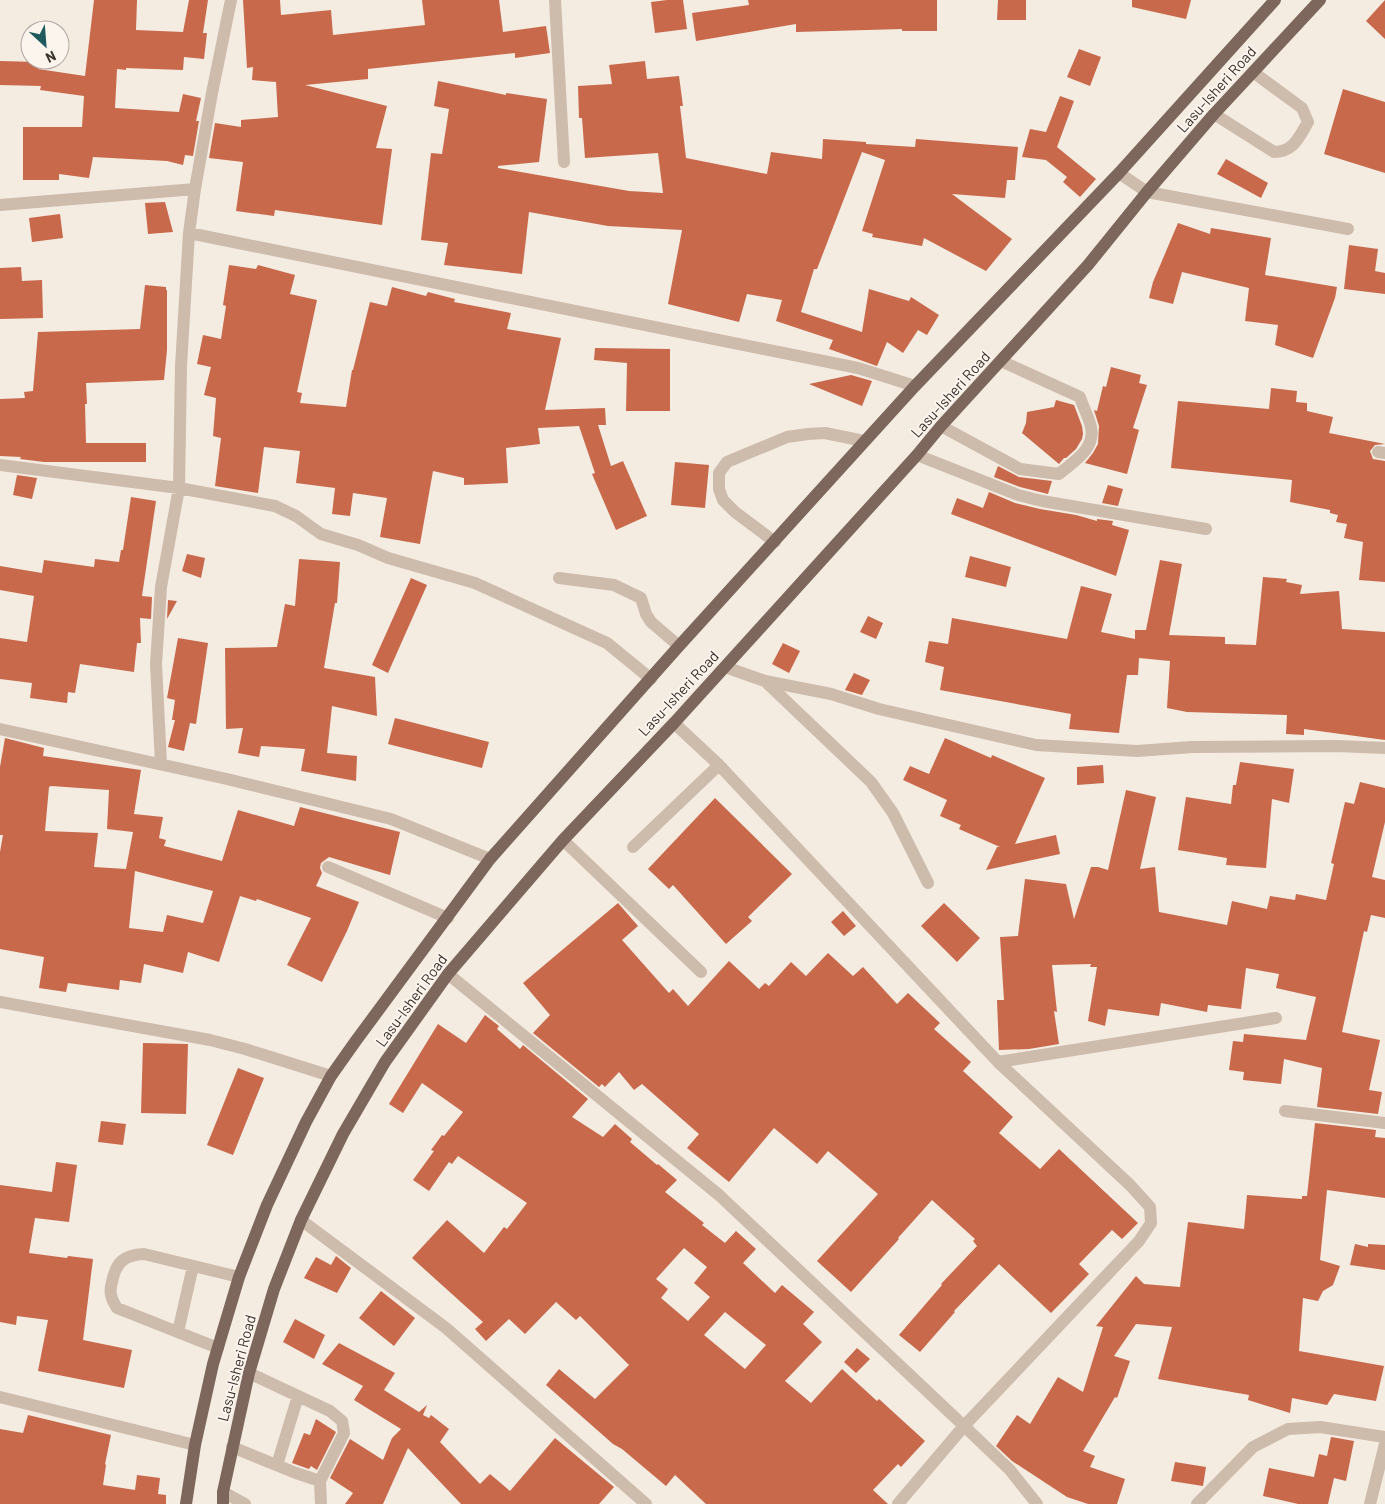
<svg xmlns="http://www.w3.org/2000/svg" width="1385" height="1504" viewBox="0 0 1385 1504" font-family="Barlow,sans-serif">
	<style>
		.building { fill: #c8694b; fill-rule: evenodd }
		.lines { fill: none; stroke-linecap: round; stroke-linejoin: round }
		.minor { stroke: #cdbbac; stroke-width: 12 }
		.major { stroke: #7d675c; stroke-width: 12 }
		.labels { text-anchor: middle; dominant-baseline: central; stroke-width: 4; stroke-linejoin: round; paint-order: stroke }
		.street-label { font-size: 15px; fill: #3b302b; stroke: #fbf5ee }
	</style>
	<rect width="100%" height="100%" fill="#f4ebe1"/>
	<path class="building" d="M94 0H137L136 30 183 32 189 0H208L203 33H207L204 59 184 57 183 70 126 68V70L117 69 115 108 179 112 183 94 201 98 196 121H199L193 156 185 155 183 165 167 161 93 157 89 178 59 174V180H23V127H82L84 96 40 90 41 86 0 85V61L38 62V69L85 76Z
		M243 0H280L281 15 331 10 333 35 425 25 422 0H499L503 32 546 26 550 53 515 58V53L368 69V79L305 85 387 106 376 148 392 149 382 225 275 210 274 216 236 211 243 162 209 158 215 123 241 127V120L278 117 276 82 252 80 253 67 247 68Z
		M667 0H683L687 29 655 33 651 2Z
		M748 0H937V31H902V29L796 32V24L696 41 692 13 749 5Z
		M998 0H1026V20H997Z
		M1132 0H1191L1186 19 1132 7Z
		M1385 0V39L1366 21Z
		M1079 49 1101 57 1090 86 1067 77Z
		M645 61 647 79 679 76 683 106H680L686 158 767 174 771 152 822 159 823 139 866 142V144L915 147 916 139 1018 147 1015 180H1007L1005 198 952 194 1012 239 986 271 924 238 922 246 872 237 873 234 862 231 885 160 862 152 817 269H814L801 312 862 332 869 289 909 301 911 297 939 315 927 335 918 330 903 353 887 342 877 366 829 349 833 340 776 321 782 300 747 294 739 322 668 304 682 230 608 226 529 212 522 274 444 265 448 243 421 240 431 153 442 154 449 109 434 106 438 81 506 95V93L547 99 539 162 498 166V168L629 191 663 193 658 153 585 158 582 118H579L578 86 612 84 609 65Z
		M1343 89 1385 102V173L1324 154Z
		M1060 96 1074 101 1057 147 1096 179 1080 197 1063 182 1067 177 1046 160 1022 157 1030 129 1046 132Z
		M1226 159 1268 183 1261 198 1217 174Z
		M165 202 173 232 148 234 145 203Z
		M60 214 63 238 32 242 29 218Z
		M1178 223 1210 234 1211 228 1271 238 1265 275 1337 287 1335 298 1313 358 1275 345 1278 325 1245 321 1249 288 1182 272 1173 304 1149 298 1153 282Z
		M1349 245 1378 249 1375 271 1385 273V294L1344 289Z
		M229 265 256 269 258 265 295 275 290 294 317 300 297 392 302 393 300 403 346 407 352 370H353L370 302 387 306 392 287 426 296 428 292 455 299 454 302 511 313 507 329 561 338 545 410 605 408 606 425H598L611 466 623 461 647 516 616 530 592 474 595 473 579 426 538 428 540 444 506 448 508 483 464 485V478L433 471 420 544 380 537 387 498 353 493 350 516 332 514 335 488 296 483 300 451 264 447 258 493 215 486 221 438 213 436 216 398 204 395 211 367 197 364 203 335 221 339 226 306 223 305Z
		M21 267 22 281 42 280 43 318 0 319V268Z
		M145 285 166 287V290H167V350L164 380 86 383 87 404H85L86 443H146V462H44L20 459 21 457 0 456V399L25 398 24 392 33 391 38 332 140 329Z
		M595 348 670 349V411H626L627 363 594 360Z
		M1111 367 1141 375 1139 383 1147 385 1133 428 1139 430 1127 474 1085 463 1093 453 1098 444 1099 426 1094 410 1097 411 1103 386 1106 387Z
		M851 375 872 381 862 406 809 384Z
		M1271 388 1297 391 1296 402 1307 403V411L1333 417 1329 433 1385 444 1375 445 1370 451 1373 459 1385 461V582L1359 580 1363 542 1344 538 1347 524 1336 522 1338 515 1330 513V510L1290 502 1292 480 1171 468 1178 401 1269 409Z
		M1056 400 1074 405 1082 426 1083 434 1082 439 1076 449 1066 458H1064L1059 464 1022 433 1026 423 1027 412 1054 407Z
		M675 462 709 465 705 508 671 505Z
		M998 466 1019 477 1052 481 1048 494 1020 487 994 477Z
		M17 475 37 478 32 499 13 495Z
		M1108 485 1123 489 1118 506 1102 503Z
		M989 492 1015 503 1040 509 1076 515 1097 521V519L1113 521 1112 525 1129 530 1116 576 951 514 957 498 983 508Z
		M131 497 156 501 142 596 152 597 151 619 140 618 141 643H137L134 672 80 664 75 693 68 692 67 703 30 698 32 683 0 679V638L27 642 34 596 0 590V566L42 573 44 560 94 567 95 559 119 562 121 550H123Z
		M187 554 205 558 201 578 182 571Z
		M970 556 1011 567 1006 587 965 577Z
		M299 559 340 562 337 603H335L324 668 375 677 377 716 332 706 327 753 357 756 356 781 301 771 305 749 261 746 259 757 238 753 243 728 226 729 225 648 277 647 285 604 295 606Z
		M1160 560 1182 564 1169 635 1225 637V644L1256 645 1263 577 1287 579 1286 582 1302 585 1300 594 1339 591 1342 629 1385 632V740L1304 729V735L1286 734 1287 715 1187 712 1167 708 1170 661 1139 658 1138 675H1127L1119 733 1069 729 1071 714 940 690 944 667 925 662 929 641 948 644 952 618 1067 639 1081 586 1112 594 1101 632 1135 639V630H1146Z
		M411 578 427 585 388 673 372 665Z
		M168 600 177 601 167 619Z
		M868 616 883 623 876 639 860 632Z
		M178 638 208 643 196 724 190 723 184 751 168 747 175 720H172L175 700 167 698Z
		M783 643 800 651 789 673 772 664Z
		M854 673 870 680 862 695 845 690Z
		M395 718 489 742 482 768 388 744Z
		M5 738 44 748 43 756 141 770 134 814 163 817 159 838 166 840 164 846 222 861 238 810 294 826 300 807 400 832 390 875 329 857 321 863 320 868 322 873 316 886 359 902 347 931 322 982 287 965 311 918 257 899 256 901 240 896 219 962 188 952 183 973 144 964 141 983 120 980 119 990 68 983 66 992 39 988 44 957 0 949V852L3 835H0V767ZM51 786 109 790 107 829 133 832 126 869 94 867 98 833 45 831 49 787ZM135 871 213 891 203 923 167 915 163 932 129 928Z
		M945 738 991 758 992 755 1045 778 1015 844 1056 835 1060 854 986 870 997 847H1000L959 829 961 825 940 816 947 800 903 780 910 766 929 774Z
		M1240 762 1294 769 1289 803 1272 799 1266 868 1226 865 1227 858 1178 850 1186 797 1231 804 1233 785H1236Z
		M1103 765 1104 783 1077 785V767Z
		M1360 782 1385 788V822L1372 877 1385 880V918L1371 915 1367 932 1364 931 1342 1032 1380 1040 1369 1090 1382 1092 1378 1114 1317 1107 1322 1068 1284 1059 1281 1084 1243 1080 1244 1072 1229 1070 1233 1041 1243 1042 1244 1034 1306 1040 1316 997 1276 988 1279 974 1246 968 1241 1009 1208 1005 1207 1012 1161 1003 1159 1016 1108 1009 1105 1026 1088 1021 1097 967H1090L1091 964 1052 965 1057 1012 1054 1011 1059 1044 1029 1049 999 1050 997 1000H1004L1000 937 1018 936 1025 879 1066 884 1074 919 1091 867H1098L1108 870 1126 790 1156 797 1140 869 1155 867 1159 912 1227 925 1232 901 1267 909 1270 896 1295 900 1296 894 1326 900 1334 864 1331 863 1345 802 1354 804Z
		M715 798 792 874 748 917 752 921 726 944 673 885 669 889 648 869Z
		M618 903 638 926 622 940 669 993 673 989 688 1006 729 961 759 989 765 983 769 986 791 962 806 976 828 953 853 976 863 967 897 1004 908 993 940 1023 934 1029 971 1062 963 1071 1013 1117 999 1133 1040 1169 1059 1149 1138 1223 1122 1239 1112 1230 1079 1264 1089 1274 1051 1313 999 1264 954 1311 955 1312 920 1352 899 1335 942 1285 941 1284 977 1246 973 1241 975 1239 932 1200 898 1238 899 1239 851 1292 817 1261 878 1194 828 1151 817 1164 774 1128 729 1182 687 1148 699 1134 642 1084 634 1090 619 1072 605 1087 602 1084 599 1087 533 1033 550 1015 523 983Z
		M944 903 980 938 957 962 921 926Z
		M843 911 856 926 844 936 831 922Z
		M485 1015 499 1026 497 1029 520 1049 523 1045 588 1099 572 1117 603 1137 615 1124 632 1139 630 1142 657 1165 658 1164 677 1180 665 1192 704 1223 702 1225 725 1243 736 1231 756 1249 743 1263 775 1293 782 1285 814 1312 803 1324 822 1342 785 1381 811 1403 842 1369 877 1401 879 1399 925 1441 901 1467 898 1464 873 1490 888 1504H706L675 1475 666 1486 622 1449 613 1444 546 1385 559 1369 595 1399 629 1365 580 1316 576 1320 556 1302 525 1334 509 1319 486 1341 475 1329 483 1322 412 1258 447 1220 484 1253 504 1227 507 1229 527 1203 458 1156 452 1164 449 1162 429 1191 413 1180 434 1151 431 1150 442 1135 444 1136 463 1112 422 1083 403 1113 389 1104 438 1024 466 1043ZM684 1248 707 1267 694 1283 710 1297 688 1321 661 1298 668 1289 656 1279ZM725 1312 766 1345 745 1369 704 1335Z
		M143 1043 188 1044 186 1114 141 1113Z
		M238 1068 264 1078 233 1155 207 1145Z
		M101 1121 126 1124 123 1145 98 1142Z
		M1315 1123 1376 1130 1375 1137 1385 1138V1198L1327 1190 1320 1260 1340 1266 1333 1285 1323 1291 1318 1301 1303 1298 1299 1351 1384 1366 1376 1401 1334 1394 1327 1405 1292 1398 1290 1413 1248 1400 1249 1395 1158 1379 1172 1327 1136 1324 1114 1356 1130 1361 1117 1398 1115 1397 1083 1451 1095 1456 1090 1467 1125 1479 1117 1504H1088L1067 1497 1012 1461 996 1446 1017 1415 1030 1424 1058 1377 1083 1392 1103 1327 1096 1326 1136 1276 1144 1284 1180 1287 1188 1222 1244 1229 1247 1195 1302 1199V1196H1307Z
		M56 1162 77 1165 69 1222 35 1218 29 1253 67 1258 68 1256 93 1259 83 1340 132 1350 124 1388 38 1371 48 1320 17 1316 16 1325 0 1322V1185L52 1192Z
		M1355 1244 1368 1247V1244L1385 1245V1270L1350 1265Z
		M336 1256 351 1268 337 1293 304 1278 316 1257 331 1265Z
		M381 1291 415 1318 394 1346 359 1318Z
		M295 1319 325 1335 314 1359 283 1342Z
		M339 1343 395 1373 384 1390 419 1412 427 1405 423 1415 429 1418 431 1415 449 1429 440 1442 480 1484 490 1474 510 1491 555 1438 614 1487 599 1504H461L408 1448 383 1504H345L353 1493 330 1478 350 1439 383 1460 392 1438 401 1429 354 1400 363 1386 322 1364Z
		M857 1348 870 1359 856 1373 844 1362Z
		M28 1415 111 1435 105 1464 106 1465 103 1485 135 1490 137 1475 160 1478 158 1494 166 1495V1504H0V1429L23 1433Z
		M316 1419 336 1432 317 1470 311 1466 309 1469 292 1463 304 1433 310 1435Z
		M1331 1437 1354 1441 1346 1481 1334 1478 1328 1504H1298L1263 1496 1269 1468 1314 1477 1319 1454 1327 1456Z
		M1175 1462 1206 1467 1203 1486 1171 1481Z"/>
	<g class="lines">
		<path class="minor" d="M555 0 564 162
			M1214 114 1274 152C1294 152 1299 137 1308 122L1302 108 1253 72
			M1119 173 1147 192 1348 229
			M0 205 195 189
			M189 233 858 368 915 386
			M941 426 1020 469 1059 474C1073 462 1096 449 1091 427 1089 418 1083 407 1080 397L1001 361
			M1378 452 1385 453
			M917 455 1018 495 1042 501 1206 529
			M0 465 179 488 275 506 296 516 321 534 358 545 388 558 475 583 607 643 651 679
			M775 542 735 512 723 500 719 489V473L727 462 787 437 808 434 825 433 864 441
			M559 578 614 585 641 598 646 614 651 622 679 646
			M725 667 765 681 831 694 879 709 1036 745 1137 751 1192 747 1337 746 1385 748
			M765 681 871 782 893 813 928 883
			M674 723 719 765 998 1062 1130 1185 1150 1207 1151 1223 1139 1241 964 1426 898 1504
			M0 729 227 779 391 819 490 859
			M161 764 156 664 161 587 179 488 181 366 189 233 195 189 212 93 231 0
			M563 840 701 972
			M633 847 719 765
			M328 867 448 918
			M448 974 719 1195 964 1426 1010 1470 1037 1504
			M0 1002 210 1040 245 1049 331 1076
			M998 1062 1276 1018
			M1285 1111 1385 1123
			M301 1220 446 1328 646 1504
			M178 1332 193 1266
			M218 1348 117 1308C111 1299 109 1292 112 1282 116 1262 124 1255 144 1254L239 1277
			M0 1397 195 1445
			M232 1447 296 1473 320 1481 344 1433 342 1421 330 1411 249 1373
			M277 1465 298 1396
			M320 1481 321 1504
			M223 1492 245 1504
			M1197 1504 1253 1447 1288 1429 1320 1427 1385 1437
			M1370 1504 1385 1444"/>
		<path class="major" d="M186 1504 195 1445 213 1364 239 1277 267 1205 306 1122 331 1076 355 1042 490 859 679 646 915 386 1119 173 1275 0
			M223 1504V1492L249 1373 274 1289 301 1220 343 1134 385 1062 448 974 563 840 674 723 917 455 941 426 1088 265 1147 192 1214 114 1320 0"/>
	</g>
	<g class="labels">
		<g class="street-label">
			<text transform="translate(1216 89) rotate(-48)">Lasu-Isheri Road</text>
			<text transform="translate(950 394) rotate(-48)">Lasu-Isheri Road</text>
			<text transform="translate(678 693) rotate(-47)">Lasu-Isheri Road</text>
			<text transform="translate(411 1000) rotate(-54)">Lasu-Isheri Road</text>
			<text transform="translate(236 1368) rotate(-75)">Lasu-Isheri Road</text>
		</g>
	</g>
	<g transform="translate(45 45) rotate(154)"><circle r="24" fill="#fbf5ee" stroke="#aea6a0"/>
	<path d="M0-4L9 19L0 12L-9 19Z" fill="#1f5a5e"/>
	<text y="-8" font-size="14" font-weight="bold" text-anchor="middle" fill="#3b302b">N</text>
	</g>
</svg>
